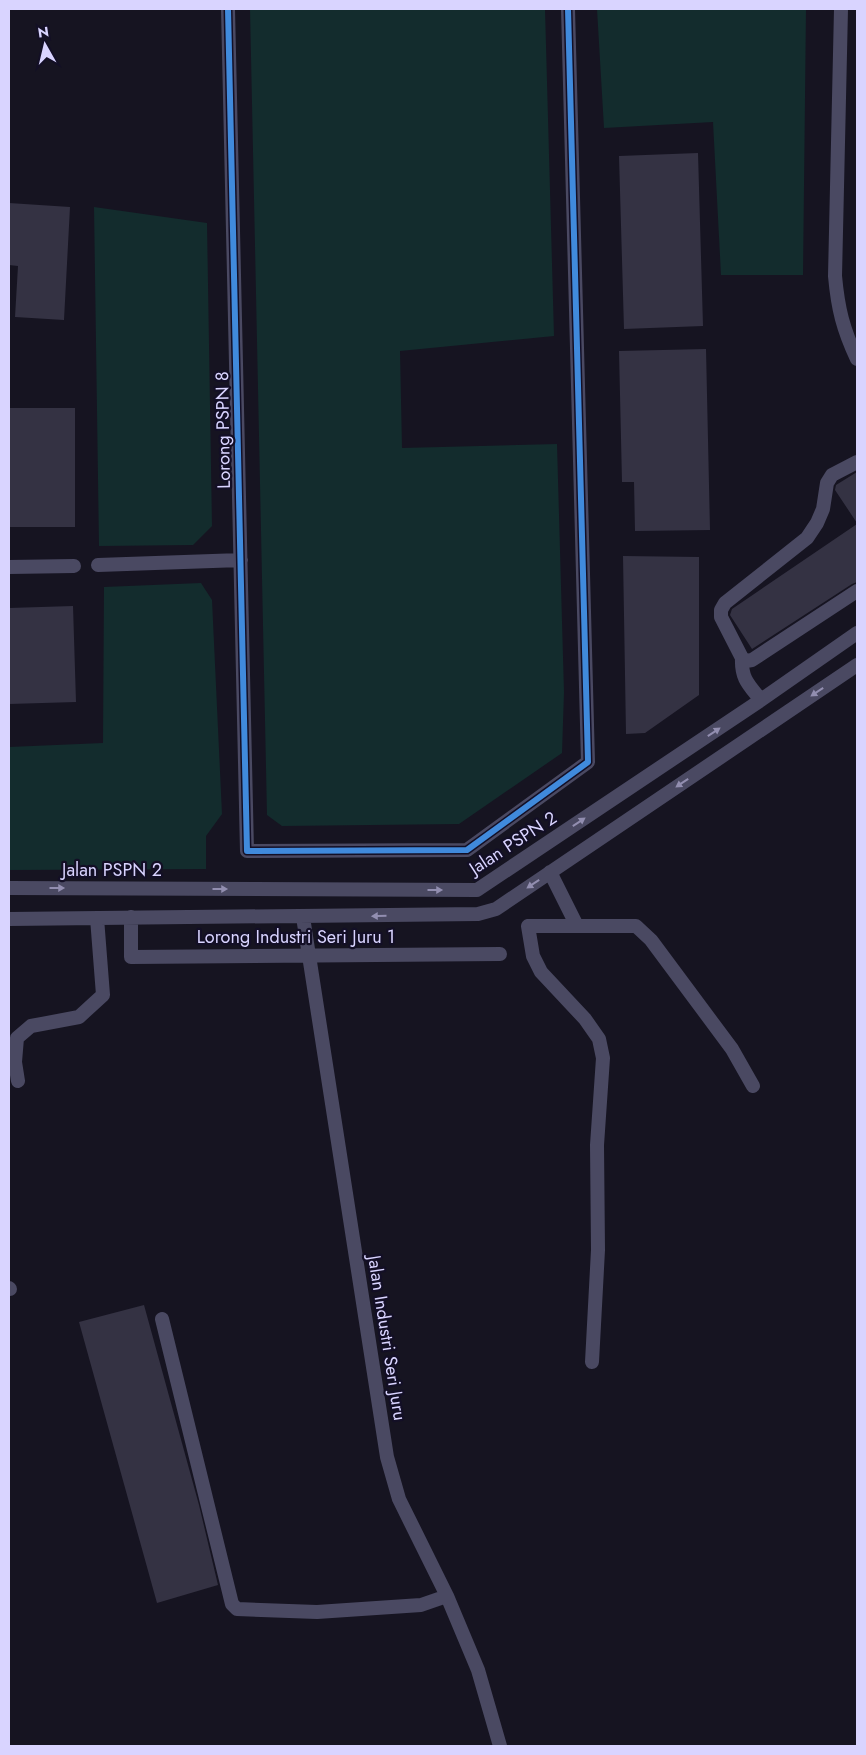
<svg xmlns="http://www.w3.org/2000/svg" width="866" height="1755" viewBox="0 0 866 1755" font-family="Jost,sans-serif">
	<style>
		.green { fill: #132c2d }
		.building { fill: #343243 }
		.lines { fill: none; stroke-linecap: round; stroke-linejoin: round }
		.minor { stroke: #4a4962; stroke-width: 14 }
		.cycleway-casing { stroke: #130f26; stroke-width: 9 }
		.cycleway { stroke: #408adc; stroke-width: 6 }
		.oneway { fill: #928eb0 }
		.labels { text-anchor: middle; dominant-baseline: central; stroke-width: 4.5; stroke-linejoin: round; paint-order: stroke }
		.street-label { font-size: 18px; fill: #d9d4ff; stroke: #130f26 }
	</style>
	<rect width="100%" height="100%" fill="#161421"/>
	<path class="green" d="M250 9H545L554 336 400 351 402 448 557 444 564 692 562 753 459 824 282 826 267 815Z
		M597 9H806L803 275H721L713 122 604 128Z
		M94 207 207 223 212 526 193 545 99 546Z
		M201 583 212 600 222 814 206 836V869L9 870V747L103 743 104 587Z"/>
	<path class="building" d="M698 153 703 326 624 329 619 156Z
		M9 203 70 207 64 320 15 317 18 266 9 265Z
		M706 349 710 530 635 531 634 482H622L619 351Z
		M9 408H75V527H9Z
		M857 472V523L835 490 836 485Z
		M857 524V582L852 584 752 649 730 615 732 609Z
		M623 556 699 557V695L645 733 626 734Z
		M73 606 76 702 9 704V608Z
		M144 1305 199 1505 218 1585 157 1603 79 1322Z"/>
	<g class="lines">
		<path class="minor" d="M228 9 247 851 467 850 588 762 568 9
			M841 9 835 276C838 309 843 329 857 359
			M857 462 832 475 827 483 823 509 817 523 807 538 725 603 721 610V617L742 658 746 661 752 660 857 591
			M98 565 241 560
			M9 567 74 566
			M742 658C741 679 749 685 761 700
			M550 872 577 926
			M9 888 477 890 761 700 857 633
			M131 917V957L500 954
			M303 917 387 1457 399 1499 447 1596 478 1670 500 1746
			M9 919 478 914 496 909 857 665
			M18 1081 15 1062 17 1038 31 1026 79 1017 103 995 97 918
			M9 1288 10 1289
			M162 1319 232 1604 237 1609 317 1612 421 1605 447 1596
			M592 1362 598 1250 597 1145 603 1058 599 1039 585 1019 541 972 533 956 528 926H636L651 940 732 1049 753 1086"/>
		<defs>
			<path id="cycleway" d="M228 9 247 851 467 850 588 762 568 9"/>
		</defs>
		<use href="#cycleway" class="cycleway-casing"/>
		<use href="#cycleway" class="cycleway"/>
	</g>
	<defs><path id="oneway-solid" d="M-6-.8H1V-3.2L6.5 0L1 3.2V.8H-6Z" transform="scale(1.25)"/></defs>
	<g class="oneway">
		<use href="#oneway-solid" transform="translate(817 692) rotate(146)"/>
		<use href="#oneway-solid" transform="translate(714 732) rotate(-34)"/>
		<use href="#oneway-solid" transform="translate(682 783) rotate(146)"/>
		<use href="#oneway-solid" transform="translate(579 822) rotate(-34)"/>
		<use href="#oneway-solid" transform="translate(533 884) rotate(146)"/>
		<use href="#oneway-solid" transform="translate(57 888)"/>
		<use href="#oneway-solid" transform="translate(220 889)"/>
		<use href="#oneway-solid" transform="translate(435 890)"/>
		<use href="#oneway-solid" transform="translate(379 916) rotate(179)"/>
	</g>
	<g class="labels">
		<g class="street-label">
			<text transform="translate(223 430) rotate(-91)">Lorong PSPN 8</text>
			<text transform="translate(513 843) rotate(-33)">Jalan PSPN 2</text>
			<text x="112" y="870">Jalan PSPN 2</text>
			<text x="296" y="937">Lorong Industri Seri Juru 1</text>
			<text transform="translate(387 1338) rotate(81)">Jalan Industri Seri Juru</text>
		</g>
	</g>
	<rect width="866" height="1755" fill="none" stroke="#d9d4ff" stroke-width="20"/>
	<g transform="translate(45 45) rotate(352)" stroke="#130f26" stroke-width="4" paint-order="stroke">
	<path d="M0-4L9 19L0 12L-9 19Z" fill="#d9d4ff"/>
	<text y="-8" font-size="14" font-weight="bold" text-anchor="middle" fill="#d9d4ff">N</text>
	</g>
</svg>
